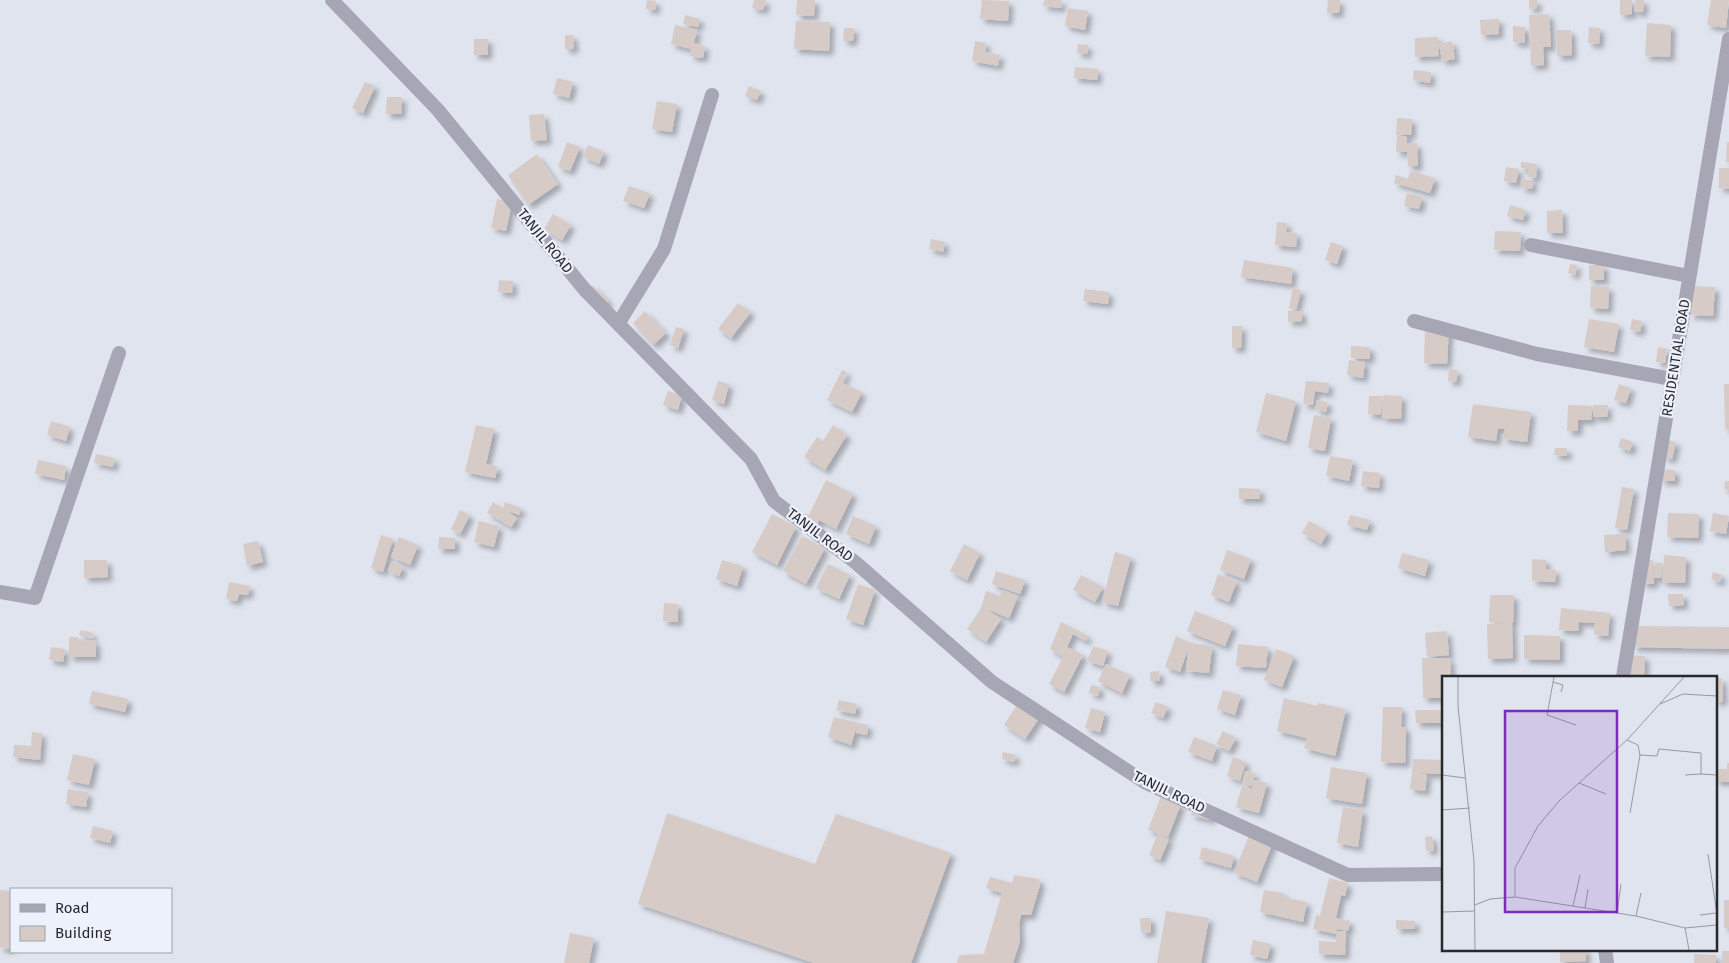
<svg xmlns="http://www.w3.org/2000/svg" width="1729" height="963" viewBox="0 0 1729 963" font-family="'Fira Sans',sans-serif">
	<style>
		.building { fill: #d6cbc6; filter: url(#shadow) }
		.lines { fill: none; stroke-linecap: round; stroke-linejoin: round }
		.street { stroke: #a6a6b4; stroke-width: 14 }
		.labels { text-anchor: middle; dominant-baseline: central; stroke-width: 4.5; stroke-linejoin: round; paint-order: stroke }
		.street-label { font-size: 14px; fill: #26282b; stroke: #edf1fb }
		.inset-road { fill: none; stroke: #9699a0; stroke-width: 1 }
		.view { fill: #7b2cbf; fill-opacity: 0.15; stroke: #7b2cbf; stroke-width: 2.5 }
		.inset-edge { fill: none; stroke: #26282b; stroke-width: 2.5 }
	</style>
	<defs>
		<filter id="shadow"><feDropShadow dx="4.5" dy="4.5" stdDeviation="2.5" flood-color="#0004"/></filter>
	</defs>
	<rect width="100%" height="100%" fill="#e0e4ee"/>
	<path class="building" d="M647 0 656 1 655 10 646 9Z
		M754 0H766L763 10 752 8Z
		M797 0H815L814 16 796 15Z
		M982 0 1009 1 1008 21 980 19Z
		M1044 0H1062L1061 8 1043 6Z
		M1328 0H1340L1339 13H1327Z
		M1529 0H1537V8L1529 9Z
		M1620 0H1632V14L1620 15Z
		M1635 0H1644L1643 12H1634Z
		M1711 0H1729L1726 28 1707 25Z
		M1068 8 1088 11 1085 30 1065 26Z
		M1549 14 1551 47H1543L1544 65 1531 66 1529 15Z
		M685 15 700 19 698 27 683 24Z
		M1499 19V34L1481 35 1480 20Z
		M796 21 830 22 829 51 794 49Z
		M1647 23 1671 25 1670 57 1645 56Z
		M675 25 697 30 694 43 705 46 703 58 690 56 691 49 671 44Z
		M1513 26 1525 27V43L1513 42Z
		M1589 27 1600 28 1599 44 1588 43Z
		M844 28H854L853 41H843Z
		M1556 30H1571L1572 55 1557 56Z
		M565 35H573L574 49H565Z
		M1438 37 1439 56 1415 57V38Z
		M474 39H488V55H474Z
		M975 41 986 43 985 52 1000 55 998 66 972 61Z
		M1452 41 1455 59 1442 61 1439 44Z
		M1078 44 1088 45 1087 54 1077 53Z
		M1075 67 1098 69 1097 80 1074 78Z
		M1414 70 1431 72 1430 83 1413 80Z
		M557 78 573 82 569 98 553 94Z
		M365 82 375 86 363 113 352 108Z
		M749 86 761 91 757 100 745 96Z
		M387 97H402L401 114H386Z
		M657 101 677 104 672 132 652 129Z
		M544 114 547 140 531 141 529 115Z
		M1397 118 1412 119 1411 135H1396Z
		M1397 136H1407V143H1417L1418 166H1408L1407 147V152H1396Z
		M567 142 580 147 570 171 558 167Z
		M1727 142H1729V162H1726Z
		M588 145 604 152 599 164 583 157Z
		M537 154 558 184 528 205 508 175Z
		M1521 162 1537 164 1536 178 1528 177 1529 169 1521 168Z
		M1506 167 1519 169 1516 183 1504 181Z
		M1719 168H1729V189L1719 188Z
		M1410 171 1435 178 1430 193 1394 183 1396 175 1408 179Z
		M1522 179 1533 180 1532 189 1521 188Z
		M629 186 650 193 644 208 623 201Z
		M1407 193 1422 197 1419 209 1404 206Z
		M497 199 512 202 506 231 491 228Z
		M1510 205 1526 210 1523 220 1507 216Z
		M1562 210 1563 233H1547V211Z
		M553 214 571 225 562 240 544 229Z
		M1277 222 1287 223 1286 232 1297 233 1296 247 1275 245Z
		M1495 231 1521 232 1520 251 1494 250Z
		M931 239 945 242 943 252 929 249Z
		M1331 242 1343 246 1337 264 1325 260Z
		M1244 260 1293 268 1291 284 1241 277Z
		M1570 264 1577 265 1575 275 1568 273Z
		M1589 265H1604V280H1589Z
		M499 280 513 281 512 293 498 292Z
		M592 285 609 301 602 308 585 292Z
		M1591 286 1609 287 1608 309 1590 308Z
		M1692 286 1715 287 1713 316 1690 315Z
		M1293 288 1301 290 1296 310 1289 308Z
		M1085 289 1109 292 1108 304 1083 301Z
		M738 303 751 312 731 338 718 329Z
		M645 311 666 333 653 345 633 323Z
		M1288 311H1302V321L1288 322Z
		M1589 319 1619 324 1614 352 1584 347Z
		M1632 319 1642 321 1640 332 1630 330Z
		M1232 326H1242L1241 348H1232Z
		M1425 326 1449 327 1447 364 1424 363Z
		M676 327 684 329 678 348 670 345Z
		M1351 346 1370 347V359L1351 358Z
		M1658 347 1667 349 1665 363 1656 362Z
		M1349 360 1365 362 1363 378 1347 375Z
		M1449 369 1458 370 1456 382 1448 381Z
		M842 370 847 372 842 383 862 392 852 412 827 400Z
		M718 381 729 384 724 404 712 400Z
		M1306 381 1329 383 1328 393 1315 391 1313 405 1303 404Z
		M1619 384 1631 388 1626 403 1614 400Z
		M1724 384H1729V429H1725Z
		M668 391 682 395 678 410 663 405Z
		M1266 393 1296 401 1286 441 1256 432Z
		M1383 395 1402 396 1401 419 1382 418Z
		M1369 396H1382L1381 415 1368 414Z
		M1317 400 1328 402 1326 412 1315 409Z
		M1473 404 1531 412 1527 442 1503 439 1505 429 1498 428 1496 441 1468 437Z
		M1568 405 1592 406 1591 420H1578V431H1567Z
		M1593 405H1608L1607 417H1593Z
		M1314 415 1331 418 1325 451 1308 448Z
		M51 421 70 427 66 441 47 435Z
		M476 425 494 429 486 464 498 467 495 478 465 472Z
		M833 425 847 435 825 470 804 457 817 437 823 441Z
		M1621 438 1633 442 1630 451 1618 447Z
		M1667 440 1676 442 1672 459 1663 457Z
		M1555 448H1567V456L1554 455Z
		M96 454 115 458 113 467 94 463Z
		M1330 456 1353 460 1349 481 1326 476Z
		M38 460 66 466 64 480 35 474Z
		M1661 469 1675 470V481H1661Z
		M1363 471 1380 473 1379 488 1361 486Z
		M826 480 853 494 836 529 819 520 815 531 800 524 805 513 809 515Z
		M1725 481H1729V490L1724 489Z
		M1622 487 1634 489 1627 530 1615 528Z
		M1239 488 1260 489V499H1239Z
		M493 502 503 509 505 502 521 508 519 515 507 511 517 518 511 527 487 513Z
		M460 510 470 515 460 534 451 529Z
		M1668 513 1699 514 1698 538 1667 537Z
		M1713 513 1729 516 1726 534 1710 531Z
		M772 514 796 527 777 565 752 552Z
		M1350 515 1370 520 1367 530 1347 525Z
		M853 516 876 526 869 544 846 534Z
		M479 521 499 526 494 547 474 542Z
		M1309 521 1328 532 1321 544 1302 533Z
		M1625 534 1626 550 1605 552 1604 535Z
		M381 535 393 539 383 572 371 568Z
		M802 536 825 548 806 584 783 571Z
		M399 537 418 545 410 565 391 557Z
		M439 537 455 538V549H438Z
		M258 541 263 562 247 566 243 544Z
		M964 544 980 553 967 580 950 571Z
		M1227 550 1251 559 1244 579 1220 570Z
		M1115 552 1131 557 1118 606 1102 602Z
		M1402 553 1429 560 1425 576 1398 568Z
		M1664 555 1686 557 1685 583 1662 582Z
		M1532 559 1546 560V569L1556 570 1555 582 1532 581Z
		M84 560H107L108 577 84 578Z
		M722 560 743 566 737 586 716 579Z
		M1642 560H1653L1654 584H1642Z
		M392 562 403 567 399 576 388 571Z
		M1655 563H1662L1661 578H1654Z
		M828 564 850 575 839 599 816 588Z
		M996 571 1025 580 1020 594 992 584Z
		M1713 572 1722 575 1720 582 1711 579Z
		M1218 574 1237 581 1229 602 1211 595Z
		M1081 575 1103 587 1095 602 1073 590Z
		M229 582 250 586 248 595 239 594 237 601 226 599Z
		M858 584 875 590 863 625 846 619Z
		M1002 590 1018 596 1009 618 986 609 1001 619 986 642 967 629 981 608 986 591 1000 596Z
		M1668 594H1683L1684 605 1669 606Z
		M1490 595H1514L1513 623 1489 622Z
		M664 603 678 604V622L663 621Z
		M1561 608 1610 613 1608 636 1594 635 1595 623 1579 622 1578 631 1559 630Z
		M1195 611 1233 626 1225 646 1187 631Z
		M1061 622 1088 636 1086 641 1073 634 1067 647 1083 655 1064 692 1049 684 1063 657 1050 649Z
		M1512 623 1513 658 1488 659 1487 624Z
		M1634 626 1729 627V649L1633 647Z
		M81 630 93 633 92 639 79 635Z
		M1447 631 1449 655 1427 657 1425 633Z
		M1524 635 1560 636V660L1524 659Z
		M1176 636 1191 643 1212 646 1209 673 1186 671 1188 649 1180 672 1165 667Z
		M69 637H78V640L96 641V657H69Z
		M1238 644 1268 647 1266 668 1236 666Z
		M1093 646 1108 651 1103 666 1087 661Z
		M51 647 65 649 63 662 49 660Z
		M1276 649 1294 656 1282 687 1264 680Z
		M1627 655 1645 656 1644 677H1626Z
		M1422 658H1450L1451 677H1443V698H1423Z
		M1106 664 1130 675 1122 693 1098 681Z
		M1159 671 1160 681H1150V672Z
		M1715 678H1722L1723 701 1715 702Z
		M1091 685 1100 687 1098 696 1089 693Z
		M1223 690 1241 695 1235 715 1217 709Z
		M92 691 128 699 125 712 89 704Z
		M1023 696 1044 711 1025 739 1004 725Z
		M1284 698 1317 706 1318 703 1346 709 1335 756 1304 748 1307 738 1277 731Z
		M839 700 857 704 855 714 836 710Z
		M1156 702 1168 707 1163 718 1151 713Z
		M1383 707H1402L1401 727H1406L1405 763 1381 762Z
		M1091 708 1105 712 1100 732 1085 728Z
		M1415 710H1443V723H1416Z
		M834 717 868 725 867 735 856 733 857 726 851 745 828 737Z
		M1223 731 1236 738 1229 751 1216 744Z
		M32 732 42 733 40 760 13 757 14 745 31 746Z
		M1194 737 1217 746 1212 761 1188 752Z
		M1003 752 1016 755 1014 762 1002 759Z
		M73 754 95 759 89 785 67 780Z
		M1233 757 1246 762 1240 781 1227 776Z
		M1413 759 1443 760V774L1412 773Z
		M1727 763H1729V782L1715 781V769H1727Z
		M1331 767 1367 773 1362 804 1326 798Z
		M1245 771 1255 773 1252 786 1242 784Z
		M1412 773 1427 775 1425 791 1410 789Z
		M1254 780 1267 783 1259 813 1236 807 1242 786 1252 789Z
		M68 789 88 792 86 807 66 804Z
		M1161 796 1181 804 1168 837 1148 830Z
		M1194 804 1213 810 1210 820 1191 815Z
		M1343 807 1363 810 1358 847 1337 843Z
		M667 813 815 864 836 814 951 853 911 963H814L638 904Z
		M93 826 113 831 110 843 90 838Z
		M1252 828 1275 837 1257 882 1234 873Z
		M1158 834 1169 839 1160 860 1149 855Z
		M1432 836 1434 850 1426 851 1425 837Z
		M1202 847 1234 856 1231 868 1199 859Z
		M1014 875 1039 879 1040 885 1031 915H1021L1019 923 1020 941 1013 963H957L959 955 984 954 1002 893 986 888 990 877 1012 883Z
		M1329 878 1348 883 1345 896 1341 895 1336 918 1350 921 1348 931 1337 929 1336 934 1313 929 1316 915 1320 916Z
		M0 890 11 891V949L0 948Z
		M1264 890 1284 893 1283 897 1307 902 1303 922 1260 912Z
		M1724 900H1729V928H1724Z
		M1166 911 1209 918 1201 963H1157Z
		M1140 918H1151V932L1141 933Z
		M1396 920 1415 921V929H1396Z
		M1337 931H1346L1345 955 1319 954V941L1336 942Z
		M570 933 594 938 589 963H564Z
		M1253 940 1271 944 1267 959 1250 955Z
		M1560 949H1586V961L1560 962Z
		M1722 951H1729V963H1722Z
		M1694 954 1716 955V963H1694Z"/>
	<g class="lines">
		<path class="street" d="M332 0 438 110 585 290 751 459 774 501 855 562 992 682 1146 783 1348 875 1443 874
			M1531 245 1689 276
			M1414 321 1537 354 1672 379
			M618 324 664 249 712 95
			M0 592 35 598 119 353
			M1623 677 1729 39
			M1605 949 1607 963"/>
	</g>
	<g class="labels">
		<g class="street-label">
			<text transform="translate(545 241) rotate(51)">TANJIL ROAD</text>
			<text transform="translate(1676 358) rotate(-81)">RESIDENTIAL ROAD</text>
			<text transform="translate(820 535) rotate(37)">TANJIL ROAD</text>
			<text transform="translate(1169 792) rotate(26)">TANJIL ROAD</text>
		</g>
	</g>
	<g transform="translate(1442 676)">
		<rect width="275" height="275" fill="#e0e4ee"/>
		<path class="inset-road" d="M16 1V30L32 185 33 274M112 1 105 39 134 49M111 6 121 9 119 16M218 28 241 18 275 20M185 64 196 69 198 79 188 137M198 79 215 80 217 73 259 77V98L243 99M259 98 275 99M0 99 23 102M137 107 164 118M0 134 28 132M266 178 275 238M73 221V192L96 150 117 125 186 63 242 1M33 229 48 223 73 221 194 240 243 252 275 249M131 230 138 199M143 232 146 213M0 236 33 235M175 237 179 208M258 239 274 237M194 240 199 217M243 252 247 274"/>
		<path class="view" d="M63 35H175V236H63Z"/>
		<rect width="275" height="275" class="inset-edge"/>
	</g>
	<rect x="10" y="888" width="162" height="65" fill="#edf1fb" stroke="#9da1a8"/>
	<rect x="20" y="904" width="25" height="8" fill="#a6a6b4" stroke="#9da1a8"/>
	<text x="55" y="913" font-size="15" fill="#26282b">Road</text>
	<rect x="20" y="926" width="25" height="15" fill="#d6cbc6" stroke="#9da1a8"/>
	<text x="55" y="938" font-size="15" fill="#26282b">Building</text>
</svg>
